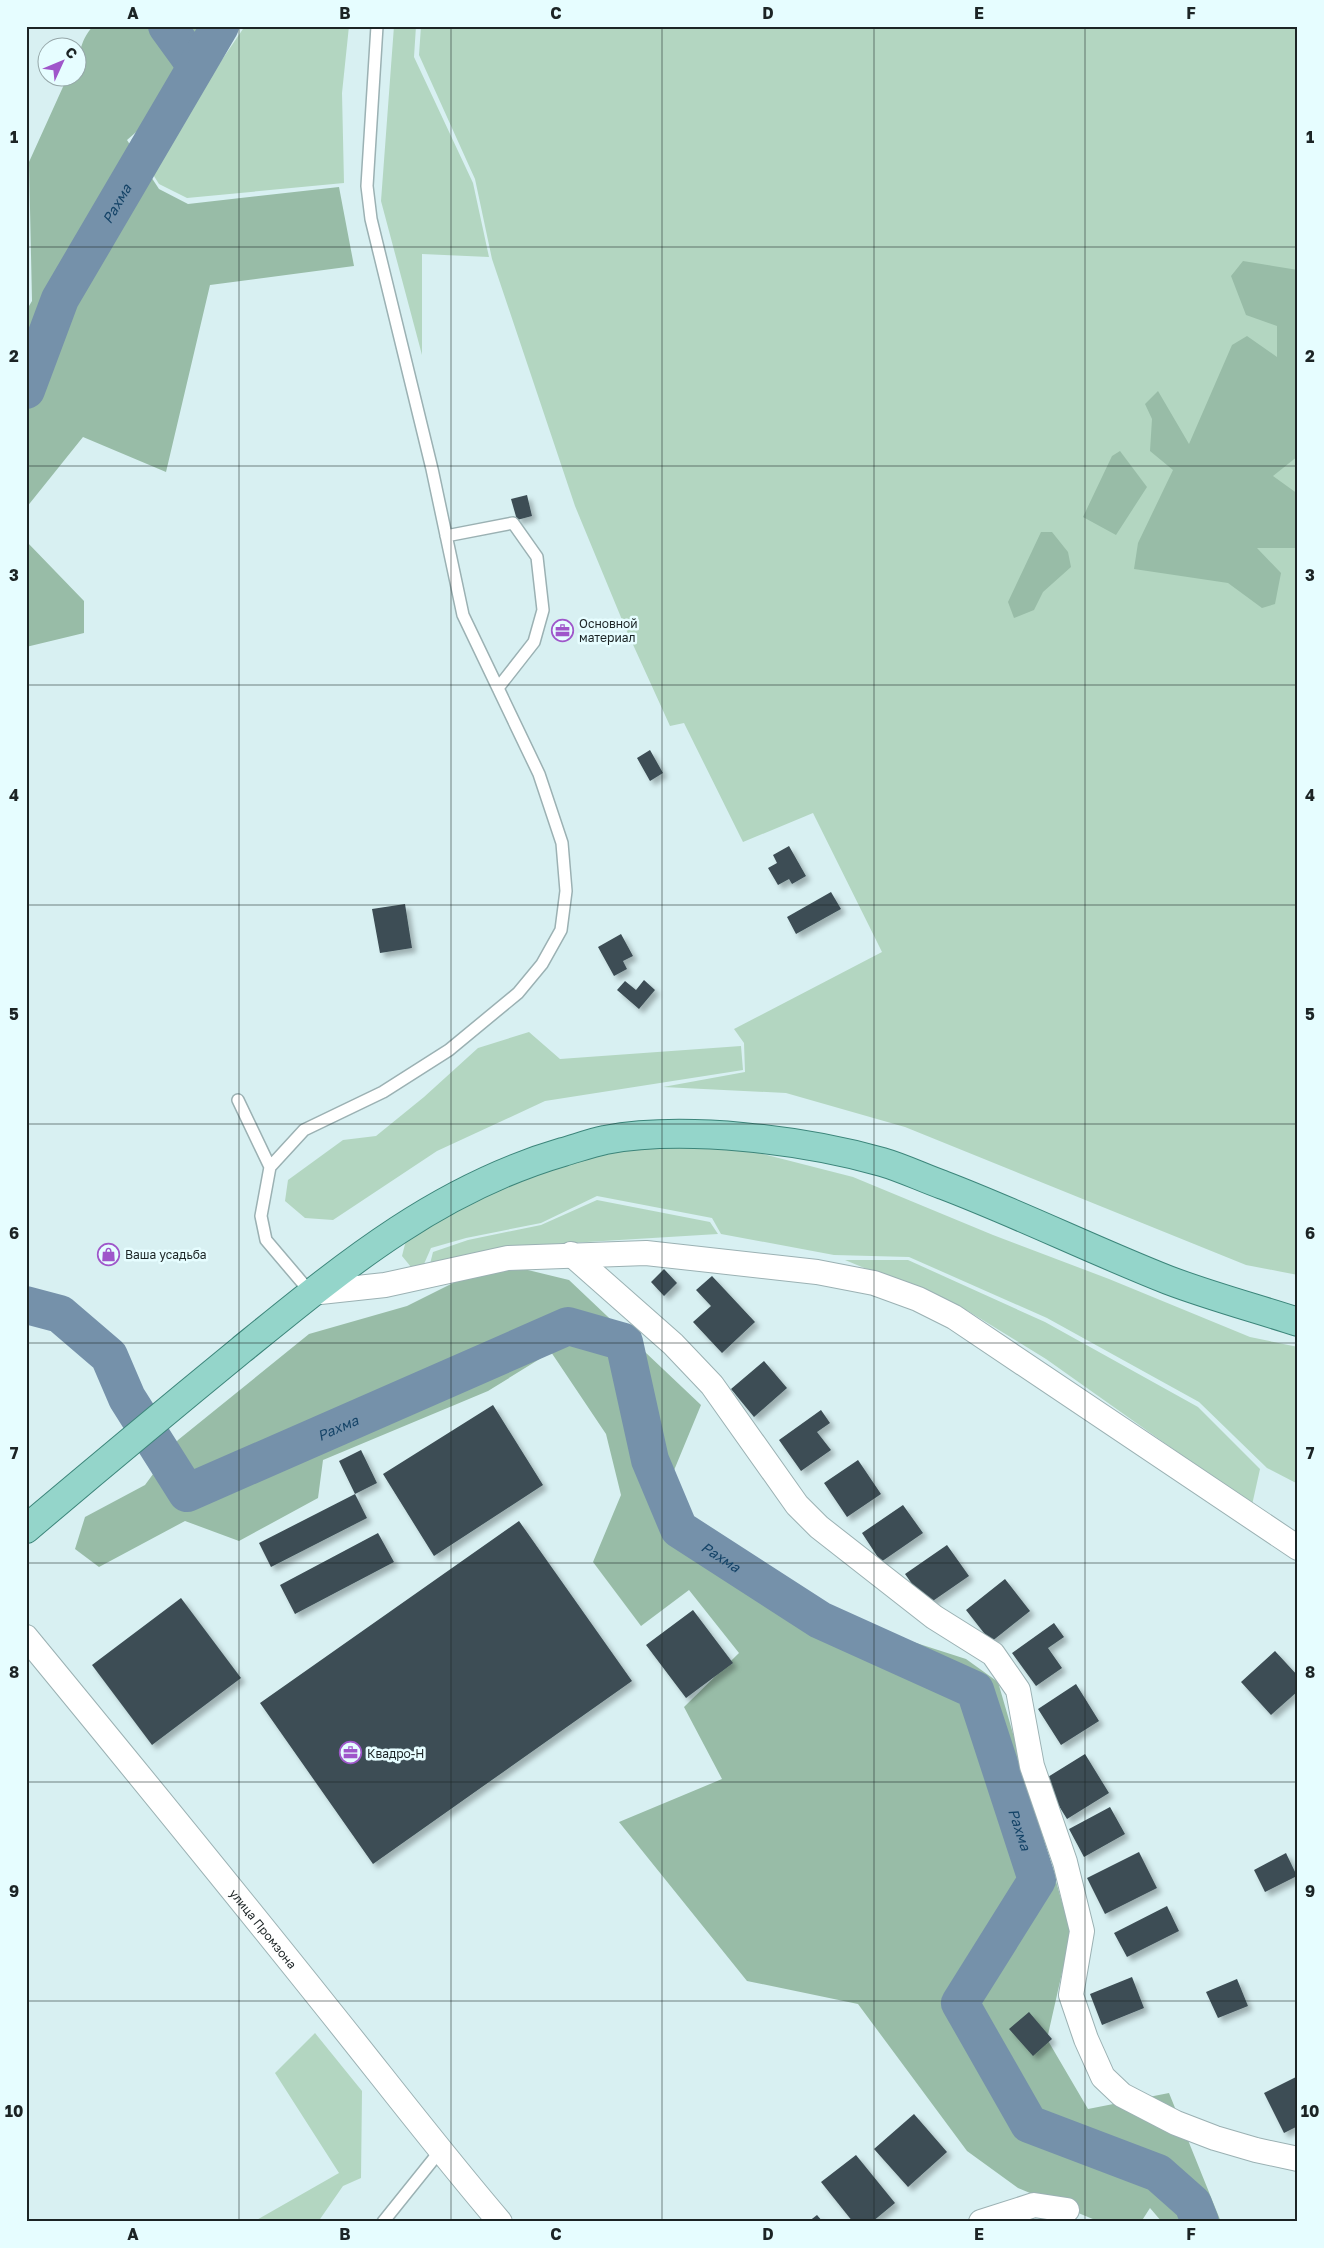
<svg xmlns="http://www.w3.org/2000/svg" width="1324" height="2248" viewBox="0 0 1324 2248" font-family="'Golos Text',sans-serif">
	<style>
		.green { fill: #b3d6c1 }
		.forest { fill: #98bca7 }
		.water { fill: #7591aa }
		.lines { fill: none; stroke-linecap: round; stroke-linejoin: round }
		.river { stroke: #7591aa; stroke-width: 38 }
		.building { fill: #3c4d54; filter: url(#shadow) }
		.service-casing { stroke: #9bb1b3; stroke-width: 14 }
		.minor-casing { stroke: #9bb1b3; stroke-width: 26 }
		.primary-casing { stroke: #3c857a; stroke-width: 30 }
		.service { stroke: #fff; stroke-width: 11 }
		.minor { stroke: #fff; stroke-width: 24 }
		.primary { stroke: #94d5ca; stroke-width: 28 }
		.grid { fill: none; stroke: #1c2425; stroke-width: 1; stroke-opacity: 0.55 }
		.labels { text-anchor: middle; dominant-baseline: central; stroke-width: 5; stroke-linejoin: round; paint-order: stroke }
		.poi-label { font-size: 12px; fill: #1c2425; stroke: #e6fdff; text-anchor: start }
		.street-label { font-size: 12px; fill: #1c2425; stroke: #e6fdff }
		.water-label { font-size: 14px; font-style: italic; fill: #154468; stroke: #e6fdff }
		.neatline { fill: none; stroke: #1c2425; stroke-width: 2 }
		.grid-label { font-size: 16px; text-anchor: middle; font-weight: bold; fill: #1c2425 }
	</style>
	<defs>
		<filter id="shadow"><feDropShadow dx="4.5" dy="4.5" stdDeviation="2.5" flood-color="#0004"/></filter>
	</defs>
	<rect width="100%" height="100%" fill="#d8f0f2"/>
	<path class="green" d="M245 26H349L342 93 344 183 187 198 159 184 131 140 217 67Z
		M394 26H416L414 57 473 183 489 257 422 254V355L381 201Z
		M421 26H1298V1275L1246 1265 905 1127 786 1093 663 1087 745 1072 744 1043 734 1029 882 952 813 813 743 842 684 723 670 726 625 627 575 506 492 259 475 179 419 55Z
		M529 1032 560 1059 741 1046 743 1070 545 1101 437 1151 333 1220 305 1218 285 1201 288 1180 343 1140 376 1136 424 1097 478 1048Z
		M671 1143 755 1152 853 1177 993 1235 1109 1279 1250 1337 1298 1347V1484L1267 1468 1199 1402 1047 1318 909 1257 834 1255 721 1234 712 1218 597 1196 541 1223 466 1238 431 1248 424 1264 411 1267 402 1256 406 1240 501 1184 588 1154Z
		M597 1200 710 1222 718 1234 521 1246 430 1264 433 1252 468 1240 541 1225Z
		M845 1260H908L1045 1322 1198 1407 1260 1469 1252 1505 1046 1359 968 1311Z
		M315 2033 362 2091 361 2178 343 2186 318 2222H253L339 2173 275 2073Z"/>
	<path class="forest" d="M93 26H240L213 65 127 140 159 189 188 204 339 187 354 266 210 285 166 472 83 437 26 508V311L32 301 29 162 67 78H78C78 58 79 42 93 26Z
		M1243 261 1298 270V456L1273 476 1298 494V548H1257L1281 573 1275 604 1262 608 1228 583 1134 569 1138 543 1173 470 1150 451 1152 419 1145 404 1158 391 1189 444 1232 345 1247 336 1277 357V326L1246 315 1231 276Z
		M1120 451 1147 487 1116 535 1083 517 1112 456Z
		M1041 532H1052L1068 552 1071 567 1043 592 1034 610 1014 618 1008 602Z
		M26 541 84 601V633L26 647Z
		M495 1262 569 1280 701 1405 658 1509 779 1572 826 1614 966 1659 998 1682 1071 1933 1047 2039 1088 2109 1169 2093 1221 2222H1162L1150 2208 1141 2222H1100L1018 2188 967 2151 858 2004 747 1981 619 1822 722 1779 684 1707 739 1653 689 1590 641 1626 593 1562 621 1495 606 1434 551 1352 488 1391 323 1460 318 1498 239 1541 185 1521 99 1567 75 1549 85 1517 145 1485 178 1440 309 1334 407 1306Z"/>
	<path class="water" d="M29 1295 62 1303 87 1327 95 1330 121 1356 129 1385 138 1398 124 1410 98 1355 61 1326 26 1316V1296Z"/>
	<g class="lines">
		<g class="river">
			<path d="M167 26 196 66"/>
			<path id="s1" d="M26 390 60 299 220 26"/>
			<path id="s2" d="M26 1305 60 1314 109 1356 127 1398 187 1493 568 1326 624 1342 650 1460 679 1529 820 1620 975 1690 1037 1880 960 2003 1029 2124 1158 2173 1193 2204 1200 2222"/>
		</g>
	</g>
	<path class="building" d="M527 495 532 516 517 520 511 499Z
		M650 750 663 773 650 781 637 758Z
		M789 846 806 876 792 884 789 879 778 885 768 868 777 863 773 855Z
		M831 892 841 909 796 934 787 917Z
		M405 904 412 948 380 953 372 909Z
		M621 934 633 956 623 961 627 969 614 976 598 947Z
		M644 980 655 990 639 1009 617 990 625 981 636 990Z
		M664 1269 677 1283 664 1296 651 1282Z
		M712 1276 755 1322 722 1353 693 1322 711 1306 696 1290Z
		M764 1361 787 1388 754 1417 731 1389Z
		M493 1405 543 1485 434 1556 383 1474Z
		M821 1410 830 1423 817 1432 831 1450 801 1471 779 1440Z
		M361 1450 377 1483 355 1494 339 1461Z
		M858 1460 881 1494 847 1517 824 1483Z
		M355 1494 367 1518 271 1567 259 1543Z
		M903 1505 923 1533 881 1562 862 1533Z
		M519 1521 632 1681 373 1864 260 1703Z
		M378 1533 394 1562 295 1614 280 1585Z
		M947 1545 969 1576 927 1605 905 1574Z
		M1005 1579 1030 1611 991 1642 966 1610Z
		M181 1598 241 1678 152 1745 92 1665Z
		M693 1610 733 1663 686 1698 646 1645Z
		M1054 1623 1064 1637 1048 1648 1062 1668 1036 1686 1012 1653Z
		M1275 1651 1298 1676V1691L1271 1715 1241 1682Z
		M1076 1684 1099 1721 1061 1745 1038 1709Z
		M1085 1754 1109 1793 1067 1819 1043 1780Z
		M1110 1807 1125 1834 1084 1857 1069 1829Z
		M1139 1852 1157 1888 1105 1914 1087 1878Z
		M1286 1853 1297 1876 1265 1892 1254 1870Z
		M1167 1906 1179 1931 1127 1957 1114 1933Z
		M1132 1977 1144 2008 1102 2025 1090 1994Z
		M1237 1979 1248 2006 1218 2018 1206 1992Z
		M1029 2012 1052 2039 1033 2056 1009 2029Z
		M1298 2076V2126L1284 2133 1264 2093Z
		M914 2114 947 2152 908 2187 874 2149Z
		M856 2155 895 2203 872 2222H853L821 2182Z
		M817 2215 823 2222H808Z"/>
	<g class="lines">
		<defs>
			<path id="service" d="M446 536 513 523 537 557 543 610 534 642 498 688
				M238 1100 270 1167
				M311 1293 266 1240 261 1216 270 1167 304 1130 383 1092 449 1050 518 993 542 964 561 930 566 891 562 843 539 774 463 615 432 469 371 219 367 186 377 26
				M383 2222 440 2151"/>
			<g id="minor">
				<path d="M571 1254 673 1344 712 1385 797 1505 819 1527 934 1617 993 1654 1018 1690 1032 1766 1065 1862 1082 1931 1071 1995 1086 2039 1103 2077 1122 2095 1176 2123 1215 2138 1256 2150 1298 2159"/>
				<path d="M311 1293 385 1285 508 1258 646 1253 817 1272 874 1283 918 1299 954 1317 1298 1548"/>
				<path id="s3" d="M26 1637C128 1761 229 1885 329 2010 386 2081 441 2153 500 2222"/>
				<path d="M981 2222 1034 2205 1067 2210"/>
			</g>
			<path id="primary" d="M26 1529C97 1469 169 1409 241 1350 342 1268 436 1189 563 1152 577 1148 591 1143 605 1140 685 1125 804 1140 882 1162 903 1168 923 1178 943 1185 1019 1214 1092 1250 1168 1280 1210 1296 1255 1308 1298 1322"/>
		</defs>
		<use href="#service" class="service-casing"/>
		<use href="#minor" class="minor-casing"/>
		<use href="#primary" class="primary-casing"/>
		<use href="#service" class="service"/>
		<use href="#minor" class="minor"/>
		<use href="#primary" class="primary"/>
	</g>
	<path class="grid" d="M239 26V2222M451 26V2222M662 26V2222M874 26V2222M1085 26V2222M26 247H1298M26 466H1298M26 685H1298M26 905H1298M26 1124H1298M26 1343H1298M26 1563H1298M26 1782H1298M26 2001H1298"/>
	<defs>
		<symbol id="office-ring" viewBox="-11 -11 22 22"><circle r="9.5" fill="#e6fdff" stroke="#9f56ca" stroke-width="1.5"/><path d="M-6-3h4V-5.5h4V-3h4V5H-6ZM-1-4.5V-3h2v-1.5ZM-6 0V1H6V0Z" fill="#9f56ca"/></symbol>
		<symbol id="shop-ring" viewBox="-11 -11 22 22"><circle r="9.5" fill="#e6fdff" stroke="#9f56ca" stroke-width="1.5"/><path d="M-5-2.5h2.3a2.7 3.5 0 0 1 5.4 0H5L5.5 6h-11ZM-1.5-2.5h3a1.5 2.3 0 0 0-3 0Z" fill="#9f56ca"/></symbol>
	</defs>
	<g fill-rule="evenodd">
		<use href="#office-ring" x="550" y="618" width="25" height="25"/>
		<use href="#shop-ring" x="96" y="1242" width="25" height="25"/>
		<use href="#office-ring" x="338" y="1740" width="25" height="25"/>
	</g>
	<g class="labels">
		<g class="poi-label">
			<text x="579" y="623">Основной<tspan x="579" dy="14">материал</tspan></text>
			<text x="125" y="1254">Ваша усадьба</text>
			<text x="367" y="1753">Квадро-Н</text>
		</g>
		<g class="street-label">
			<text stroke="none"><textPath href="#s3" startOffset="376">улица Промзона</textPath></text>
		</g>
		<g class="water-label">
			<text stroke="none"><textPath href="#s1" startOffset="208">Рахма</textPath></text>
			<text stroke="none"><textPath href="#s2" startOffset="422">Рахма</textPath></text>
			<text stroke="none"><textPath href="#s2" startOffset="978">Рахма</textPath></text>
			<text stroke="none"><textPath href="#s2" startOffset="1412">Рахма</textPath></text>
		</g>
	</g>
	<rect width="1324" height="2248" fill="none" stroke="#e6fdff" stroke-width="55"/>
	<g transform="translate(62 62) rotate(46)"><circle r="24" fill="#e6fdff" stroke="#95a6a8"/>
	<path d="M0-4L9 19L0 12L-9 19Z" fill="#9f56ca"/>
	<text y="-8" font-size="14" font-weight="bold" text-anchor="middle" fill="#1c2425">С</text>
	</g>
	<rect x="28" y="28" width="1268" height="2192" class="neatline"/>
	<g class="grid-label">
		<text x="133" y="19">A</text>
		<text x="345" y="19">B</text>
		<text x="556" y="19">C</text>
		<text x="768" y="19">D</text>
		<text x="979" y="19">E</text>
		<text x="1191" y="19">F</text>
		<text x="14" y="143">1</text>
		<text x="1310" y="143">1</text>
		<text x="14" y="362">2</text>
		<text x="1310" y="362">2</text>
		<text x="14" y="581">3</text>
		<text x="1310" y="581">3</text>
		<text x="14" y="801">4</text>
		<text x="1310" y="801">4</text>
		<text x="14" y="1020">5</text>
		<text x="1310" y="1020">5</text>
		<text x="14" y="1239">6</text>
		<text x="1310" y="1239">6</text>
		<text x="14" y="1459">7</text>
		<text x="1310" y="1459">7</text>
		<text x="14" y="1678">8</text>
		<text x="1310" y="1678">8</text>
		<text x="14" y="1897">9</text>
		<text x="1310" y="1897">9</text>
		<text x="14" y="2117">10</text>
		<text x="1310" y="2117">10</text>
		<text x="133" y="2240">A</text>
		<text x="345" y="2240">B</text>
		<text x="556" y="2240">C</text>
		<text x="768" y="2240">D</text>
		<text x="979" y="2240">E</text>
		<text x="1191" y="2240">F</text>
	</g>
</svg>
